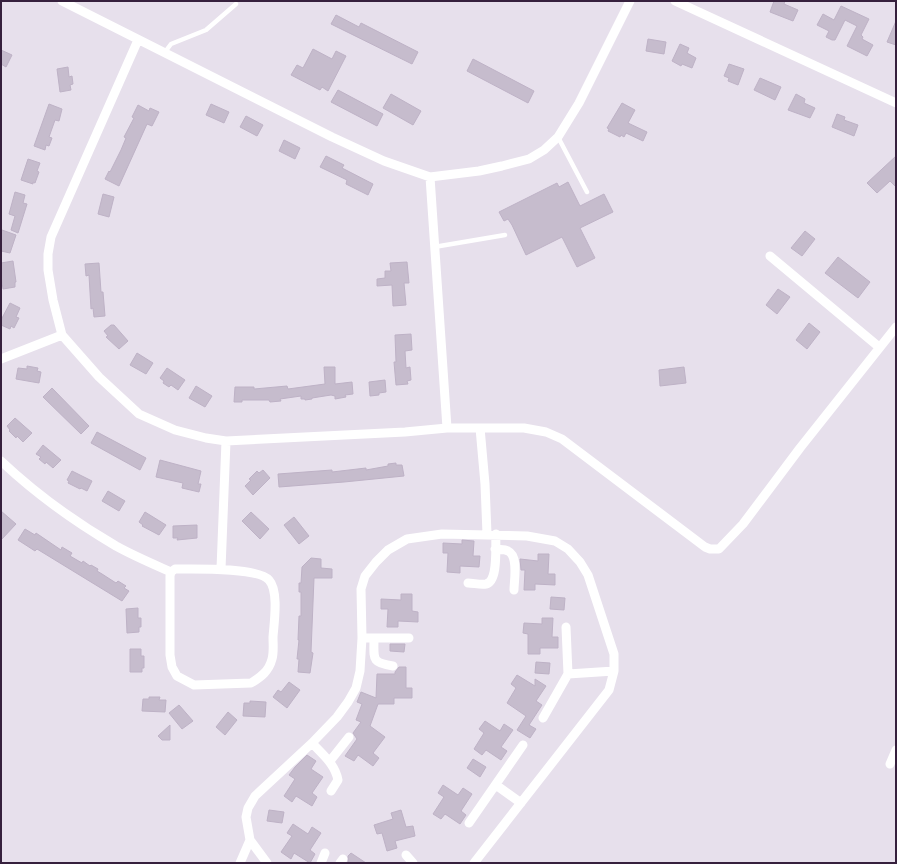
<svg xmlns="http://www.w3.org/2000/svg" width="897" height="864" viewBox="0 0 897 864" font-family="Inter,sans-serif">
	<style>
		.building { fill: #c6bccd; stroke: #beb2c6 }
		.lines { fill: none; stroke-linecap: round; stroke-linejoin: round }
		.lane { stroke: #fff; stroke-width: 4.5 }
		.street { stroke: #fff; stroke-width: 9 }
	</style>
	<rect width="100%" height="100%" fill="#e7e0ec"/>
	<path class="building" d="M774 1H785L784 4 798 10 793 21 770 12Z
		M841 6 869 19 861 35 863 37 862 39 873 45 867 56 847 46 857 26 845 20 835 40H832L826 37 829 31 817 25 823 14 834 20Z
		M336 15 359 27 361 23 418 52 412 64 331 24Z
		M896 21V45L887 42Z
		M648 39 666 42 664 54 646 51Z
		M680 44 689 48 687 53 696 58 692 68 682 64 681 66 672 61Z
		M313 49 332 59 336 51 346 56 328 91 322 87 320 90 291 75 297 65 303 68Z
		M1 50 12 55 6 67 1 64Z
		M473 59 534 91 528 103 467 71Z
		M729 64 744 69 738 85 728 81 729 78 724 76Z
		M68 67 69 77 72 76 73 84 70 85 71 90 60 92 57 69Z
		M760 78 781 87 775 100 754 90Z
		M338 90 383 114 377 126 331 102Z
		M391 94 421 111 413 125 383 108Z
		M796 94 805 99 804 103 815 108 810 118 788 110Z
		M622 103 635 110 628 123 647 132 643 141 626 133 624 137 621 135 620 137 608 131 609 129 607 128Z
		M49 104 62 109 59 121 55 120 49 137 52 138 49 146 46 145 45 150 34 146Z
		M211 104 229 112 224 123 206 115Z
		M138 105 149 111 150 108 159 112 152 126 147 124 119 186 105 179 109 171 110 172 121 150 126 138 124 137 134 118 132 117Z
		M837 114 845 117 844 120 858 125 854 136 832 127Z
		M246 116 263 125 257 136 240 127Z
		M284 140 300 148 295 159 279 151Z
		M326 156 344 165 342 168 373 184 368 195 346 184 347 180 320 167Z
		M896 156V187L890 181 877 193 867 183Z
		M28 159 40 163 37 171 39 172 35 183 33 182V184L21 180Z
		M568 182 580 206 604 194 613 212 580 228 595 258 577 267 562 237 526 255 512 225 508 219 504 221 499 212 557 183 559 187Z
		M15 192 25 195 23 203 27 204 18 233 11 230 15 216 9 214Z
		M103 194 114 197 109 217 98 214Z
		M2 230 16 235 10 253 1 251V234Z
		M805 231 815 239 802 256 791 248Z
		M838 257 870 282 858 298 825 273Z
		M13 261 16 282H15V287L3 289 1 276V263Z
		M407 262 409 283H404L406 305 393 306 392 285 377 286V279L385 278V271H391L390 263Z
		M99 263 101 292H103L105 316 94 317 93 308 91 309 89 275 86 276 85 264Z
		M778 289 790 297 777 314 766 305Z
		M10 303 20 308 16 317 19 318 14 328 11 326 10 329 1 325V320Z
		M809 323 820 332 807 349 796 340Z
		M111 325H114L128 341 119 349 106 337 108 336 104 331Z
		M411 334 412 350 405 351 406 368 410 367 411 380 407 381 408 384 396 385 394 362H396L395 335Z
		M137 353 153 363 146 374 130 365Z
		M27 366 38 368 37 371 41 372 39 383 16 379 18 368 27 369Z
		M324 367H335V384L352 382 353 394 345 395 346 397 335 399V396L331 395 312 398V399L305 400V399H301V396L280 399 281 401 270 402 269 400H242V402H234L235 387H254V389L287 386 288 389 325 384Z
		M684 367 686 383 660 386 659 370Z
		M167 368 185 380 178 390 171 385 169 387 163 383 164 381 160 378Z
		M385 380 386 392 379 393V395L370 396 369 382Z
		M196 386 212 396 205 407 189 398Z
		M52 388 89 426 81 434 43 397Z
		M15 418 32 433 23 442 17 436 16 438 9 431 10 430 7 426Z
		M97 432 146 458 140 470 91 443Z
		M43 445 61 460 53 468 46 462 45 464 39 459 41 457 36 454Z
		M160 460 201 471 198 484H201L199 492 182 488 183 483 156 477Z
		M396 463V465H402L404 476 344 482 279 487 278 474 332 470V472L366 468V470L388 466V464Z
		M263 470 270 478 253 495 245 486 251 480 249 479 257 471 259 473Z
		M72 471 92 481 87 491 81 488 80 489 68 483 69 481 67 480Z
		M108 491 125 501 119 511 102 501Z
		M1 511 16 524 1 540Z
		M145 512 166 525 159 535 142 526 143 525 139 522Z
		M251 512 269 529 260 539 242 521Z
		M294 517 309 536 299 544 284 525Z
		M197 525V538L177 540 178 538H173V526Z
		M25 529 35 535 36 533 61 550 62 547 72 553 70 556 82 563 83 561 90 566 91 565 98 569 97 571 102 574 116 583 118 581 126 586 124 588 129 591 122 601 37 549 35 551 18 540Z
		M462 540 474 541 473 556H480L479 567 460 566V573L447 572 448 553H443V543L462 544Z
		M538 554H549L548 574H555V585L535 584V590H524L525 570H521L520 559 538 561Z
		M311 558 321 559V568L332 569V578H314L311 652 313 653 310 673 298 672 299 659H297L299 640H298L299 616H301V592H299V583H301L302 567Z
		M401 594H412V611L418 612V622L398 621V627H387L388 609H381V599L401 600Z
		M551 597 565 598 564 610 550 609Z
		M138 608V618H141V627H139V632L127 633 126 609Z
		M542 618H553L552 637H558V648H540V654H528V634L523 633 524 623 542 624Z
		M390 644H405L404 652 390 651Z
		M130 649H141V656H144V668H142V672H130Z
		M536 662 550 663 549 674 535 673Z
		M399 667H406V688H412V698H394V704H378L370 726 385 737 373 753 379 758 373 766 358 755 354 761 345 756 357 739 353 733 361 722 356 720 362 704 357 702 361 692 376 698 377 674H395V672Z
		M517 675 535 686V679L546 686 536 701 542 705 529 725 536 729 530 738 517 730 526 716 507 703 516 688 511 684Z
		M289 682 300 690 287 708 273 697 278 690 281 692Z
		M149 697H160L159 700H166L165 712 142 711 143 699H149Z
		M250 701 266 702 265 717 243 716 244 703H250Z
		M179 705 193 721 182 729 169 713Z
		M228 712 237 720 225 735 216 727Z
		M485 721 500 731 504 724 513 730 501 747 507 751 501 760 486 750 482 755 474 749 484 733 479 729Z
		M170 725V740H162L158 736Z
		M307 755 316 761 311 769 323 777 312 793 317 797 312 806 296 796 292 802 284 796 295 779 289 775 295 767Z
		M473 759 486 767 480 777 467 768Z
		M443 785 458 795 463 788 472 794 461 811 466 815 460 824 445 814 441 819 433 814 444 797 438 793Z
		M269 810 284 812 282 823 267 821Z
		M401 810 406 827 413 826 415 836 395 841 397 848 387 851 382 833 377 834 374 825 393 819 391 813Z
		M293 824 308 834 312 827 321 833 310 850 315 854 310 863 294 853 291 859 281 852 292 836 287 833Z
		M351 853 366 863H348V856Z"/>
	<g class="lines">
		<path class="lane" d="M165 52 171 44 206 30 236 4
			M558 137 587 192
			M434 247 505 235"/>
		<path class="street" d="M62 1 332 137 384 161 430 177 479 171 502 166 529 159 544 150 558 137 579 103 630 1
			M675 1 896 103
			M138 40 51 237 48 254V270L53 300 62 335 99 377 139 414 175 430 206 438 226 441 405 432 447 428H524L546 432 562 439 705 547 710 549H719L743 524 800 448 896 327
			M430 177 447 428
			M770 256 879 347
			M1 359 62 335
			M480 428 485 484 487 534
			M1 461C36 494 75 522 116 546 134 556 153 564 171 572
			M495 549C499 550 504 549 508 551 519 556 514 580 514 590
			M175 569C193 569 257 567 269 580 279 591 274 623 273 637 273 644 274 652 272 659 269 671 261 677 251 683L194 685 177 676 172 667 170 655V576L171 572Z
			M221 569 226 441
			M468 583C473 583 481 585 486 584 499 581 495 545 496 534
			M362 638H409
			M374 638C374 659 371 663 393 666
			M568 674 614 671
			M543 718 568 674 566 627
			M312 743C323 755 335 764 338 780L331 791
			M330 761 349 737
			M890 764 896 750
			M496 785 521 803
			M469 823 523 745
			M406 855 413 863
			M240 863 250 840
			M267 863 250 840 246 817 248 808 255 796 312 743 337 717 348 702 356 688 360 671 362 638 361 589 365 576 376 562 388 550 407 539 442 534 527 536 555 541 568 549 580 562 588 575 614 654V671L609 690 474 863
			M321 863 325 853
			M340 863 343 859"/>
	</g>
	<rect width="897" height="864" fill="none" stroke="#36203d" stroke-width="4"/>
</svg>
